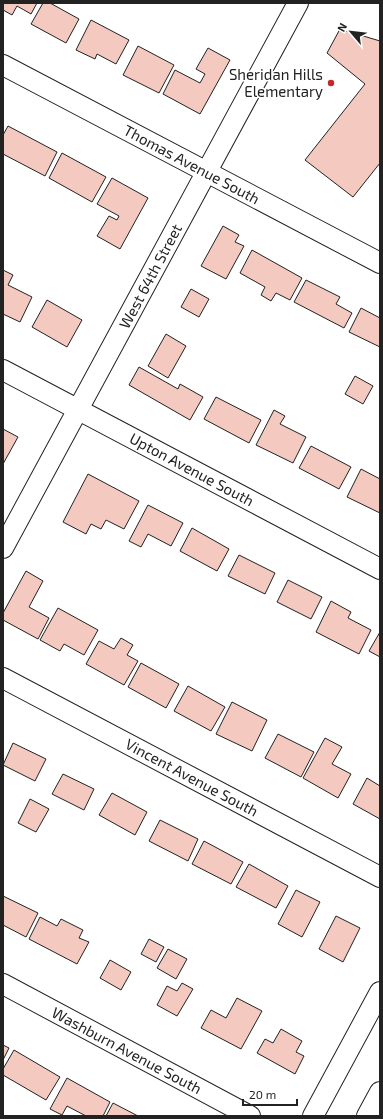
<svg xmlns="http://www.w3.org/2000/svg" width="383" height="1119" viewBox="0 0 383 1119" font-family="'Exo 2',sans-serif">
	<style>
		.building { fill: #f3c9c0; stroke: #222 }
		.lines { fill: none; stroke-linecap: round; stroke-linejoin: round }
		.minor-casing { stroke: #222; stroke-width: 22 }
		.minor { stroke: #fff; stroke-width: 20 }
		.poi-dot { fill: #c62828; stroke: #fff; stroke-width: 1.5 }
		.labels { text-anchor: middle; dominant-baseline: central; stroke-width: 3; stroke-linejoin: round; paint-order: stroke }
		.poi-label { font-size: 15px; fill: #222; stroke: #fff; text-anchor: end }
		.street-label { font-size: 15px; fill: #222; stroke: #fff }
	</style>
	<rect width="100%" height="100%" fill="#fff"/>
	<path class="building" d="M3 3H37L31 14 17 6 12 15 3 10Z
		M43 3H50L79 19 66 43 31 24Z
		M91 20 129 40 116 64 97 54 95 59 76 50Z
		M340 29 380 41V163L353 197 305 160 365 84 327 53Z
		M138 46 174 65 159 93 123 75Z
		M208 48 230 60 200 114 163 94 175 70 200 83 205 74 196 69Z
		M8 126 57 152 45 176 3 154V135Z
		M62 153 106 177 92 202 49 178Z
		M112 178 148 198 120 249 97 236 109 216 117 220 119 216 97 204Z
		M223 226 239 235 235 242 244 246 226 279 201 266Z
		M252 250 302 278 290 300 276 293 271 301 261 295 265 287 240 273Z
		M3 270 13 275 8 285 32 297 20 322 3 314Z
		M306 280 340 297 336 304 352 313 344 328 294 302Z
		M191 289 209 299 199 317 181 307Z
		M47 300 82 320 67 347 32 327Z
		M361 308 380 318V347L349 332Z
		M166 334 186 346 168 378 148 366Z
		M139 367 178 389 180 384 203 397 190 420 129 385Z
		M355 376 373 386 363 404 345 394Z
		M216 397 261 420 249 443 204 419Z
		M274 410 285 416 280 424 306 437 293 463 256 445Z
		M3 429 18 437 3 464Z
		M311 446 351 467 339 489 299 468Z
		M361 469 380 479V513L347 497Z
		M88 474 139 501 124 529 106 520 101 529 91 524 86 534 63 522Z
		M148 505 183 523 171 546 148 534 141 547 129 541Z
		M192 528 229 549 217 571 180 551Z
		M239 555 275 573 265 594 228 576Z
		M26 571 43 581 29 607 49 618 38 639 3 620V613Z
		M288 580 322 597 311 619 277 602Z
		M331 601 351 612 348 618 371 630 359 654 316 632Z
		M58 608 98 630 84 655 64 644 60 651 40 640Z
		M380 632V657L369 651Z
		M121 638 133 645 127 655 138 661 124 685 86 664 99 641 114 649Z
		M141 663 179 684 166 708 128 687Z
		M188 686 225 707 211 731 174 711Z
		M232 702 267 720 252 751 216 734Z
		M278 734 314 752 301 777 265 758Z
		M325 738 342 747 332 764 351 774 338 798 303 778Z
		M13 743 46 759 35 781 3 765Z
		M63 774 94 789 84 810 52 794Z
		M367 778 380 786V819L353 804Z
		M112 793 147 812 135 835 99 815Z
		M30 799 49 809 36 832 18 823Z
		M160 820 198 839 188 861 149 841Z
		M204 841 243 862 231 884 192 864Z
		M249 864 288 886 276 908 236 887Z
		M296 890 320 902 302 937 278 924Z
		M3 896 38 913 26 937 3 925Z
		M336 916 360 928 343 962 319 949Z
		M40 917 57 926 61 919 83 930 79 938 89 942 77 964 29 939Z
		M149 939 164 947 156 962 141 954Z
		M168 949 187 959 176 979 157 968Z
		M110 960 131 972 121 990 100 978Z
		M182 983 193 989 177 1016 157 1005 167 986 177 991Z
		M237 998 262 1011 241 1049 201 1028 211 1010 226 1018Z
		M281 1029 302 1041 296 1052 304 1056 295 1074 257 1053 265 1039 273 1043Z
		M3 1045 9 1048 3 1060Z
		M14 1050 60 1077 46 1100 3 1075V1069Z
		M67 1078 110 1102 103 1116H86L67 1106 62 1115 50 1109Z
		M113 1103 138 1116H106Z"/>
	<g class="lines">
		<defs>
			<path id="minor" d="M3 65 380 263
				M3 370 380 569
				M3 548 298 3
				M3 678 380 877
				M3 984 250 1116
				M313 1116 380 992
				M367 1116 380 1092"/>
		</defs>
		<use href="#minor" class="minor-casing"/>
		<use href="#minor" class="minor"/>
	</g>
	<circle class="poi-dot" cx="331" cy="83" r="4"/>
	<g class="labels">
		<g class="poi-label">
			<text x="323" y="74">Sheridan Hills<tspan x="323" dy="17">Elementary</tspan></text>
		</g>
		<g class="street-label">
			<text transform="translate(192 164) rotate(28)">Thomas Avenue South</text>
			<text transform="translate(150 276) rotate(-62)">West 64th Street</text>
			<text transform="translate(192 469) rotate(28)">Upton Avenue South</text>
			<text transform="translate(192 777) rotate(28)">Vincent Avenue South</text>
			<text transform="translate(127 1050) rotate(28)">Washburn Avenue South</text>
		</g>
	</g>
	<rect width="383" height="1119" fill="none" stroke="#222222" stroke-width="8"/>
	<g transform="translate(351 32) rotate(298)" stroke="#ffffff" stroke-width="3" paint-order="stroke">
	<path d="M0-3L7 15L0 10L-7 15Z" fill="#222222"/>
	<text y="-6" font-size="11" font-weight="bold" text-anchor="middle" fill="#222222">N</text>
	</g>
	<path d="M243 1099v6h54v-6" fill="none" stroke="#222222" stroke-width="2"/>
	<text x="249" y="1099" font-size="12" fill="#222222" stroke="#ffffff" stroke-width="3" paint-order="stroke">20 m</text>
</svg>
